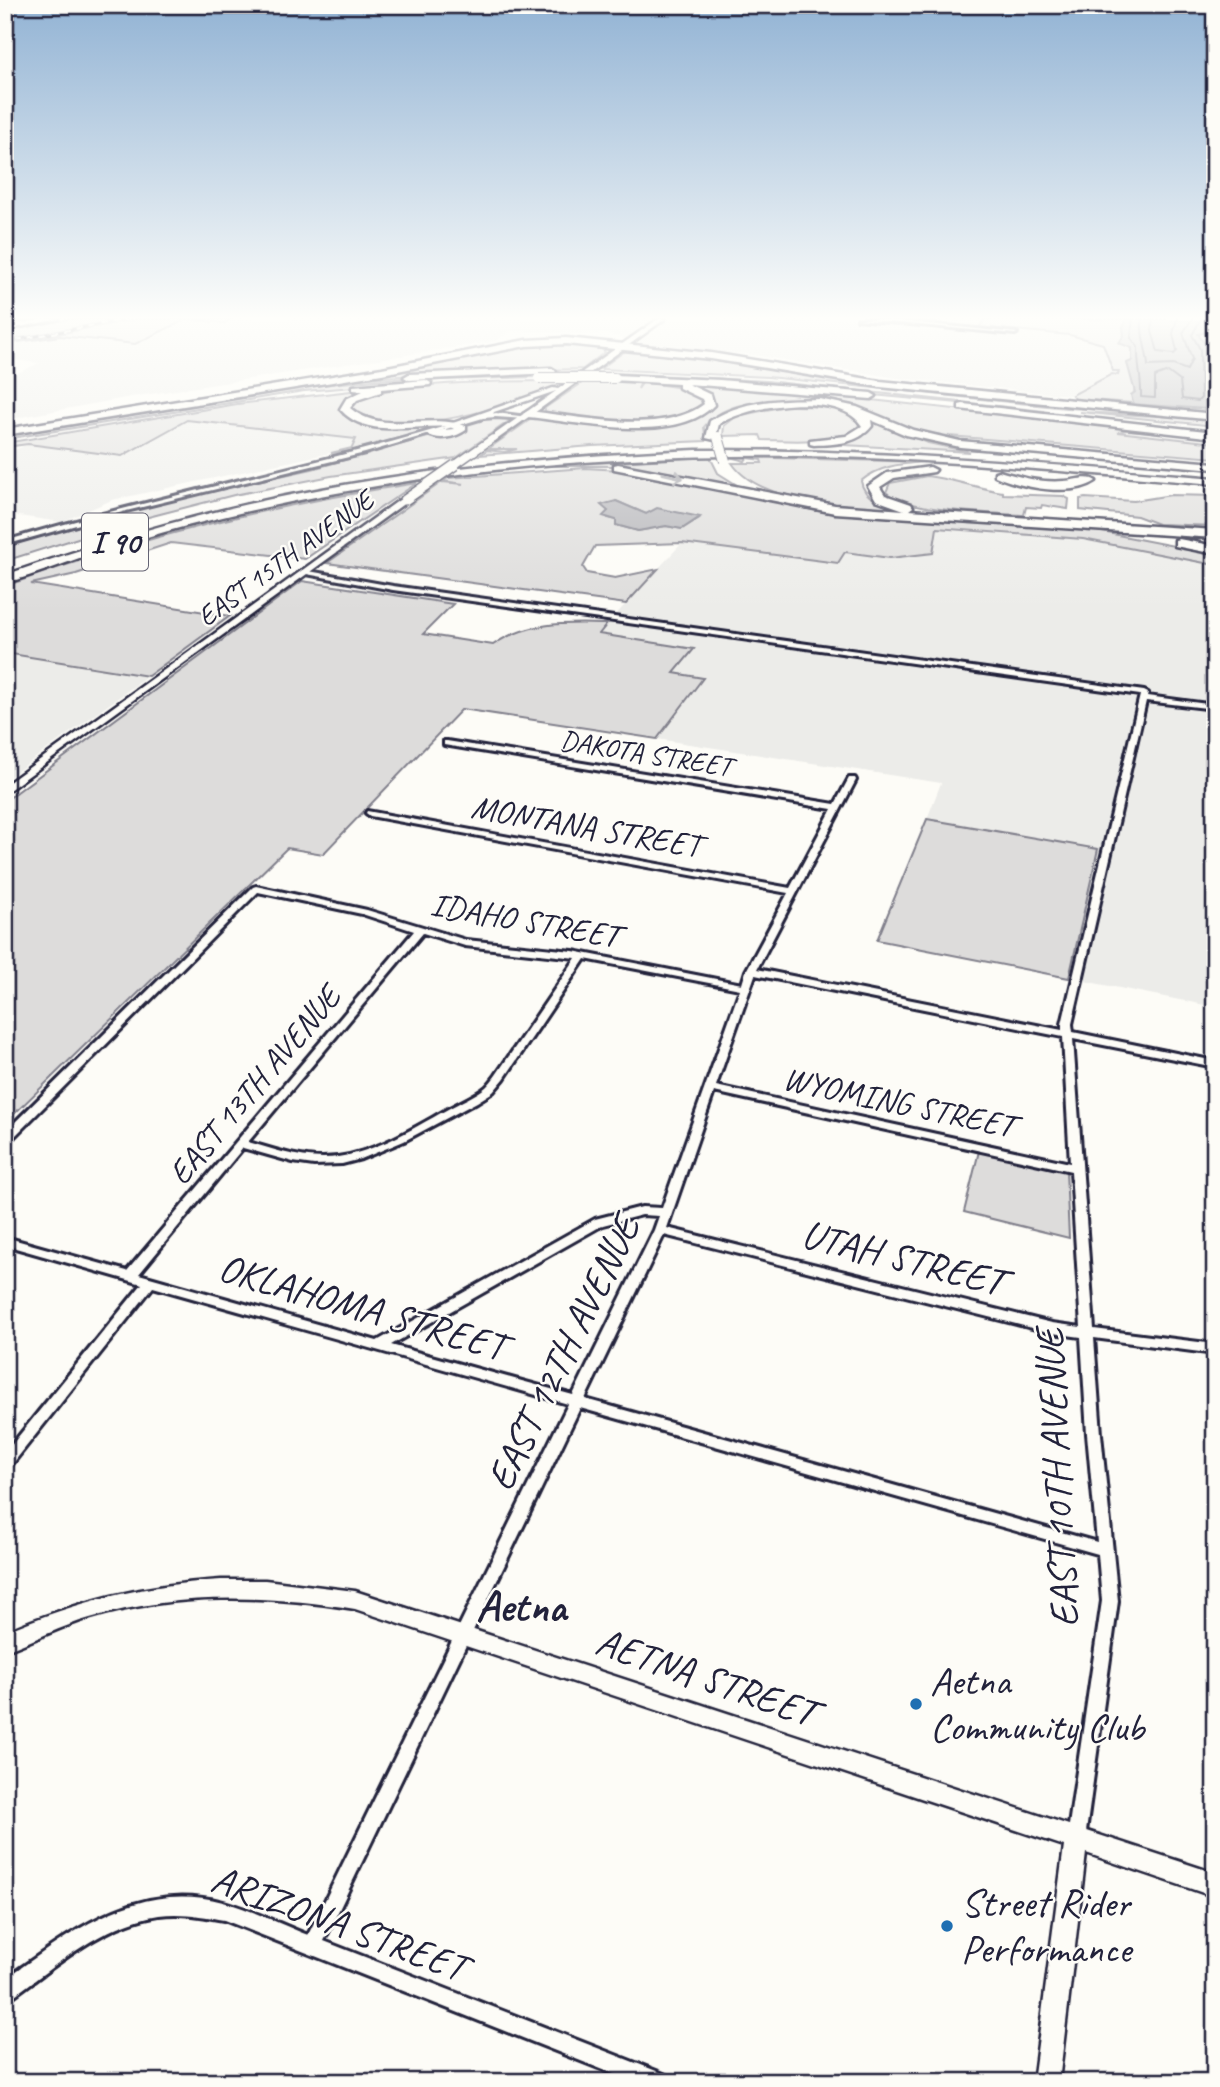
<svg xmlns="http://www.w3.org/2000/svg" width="1220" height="2087" viewBox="0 0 1220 2087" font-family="Caveat,sans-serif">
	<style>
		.built { fill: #ecece9 }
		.green { fill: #dddcdb; stroke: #807f8b; stroke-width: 2; fill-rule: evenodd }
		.water { fill: #b2b2b7; stroke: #787885; stroke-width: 2 }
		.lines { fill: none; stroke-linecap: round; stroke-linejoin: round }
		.shore { stroke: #5c5c6d; stroke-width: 2 }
		.minor-casing { stroke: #22223b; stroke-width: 6 }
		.tertiary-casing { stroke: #22223b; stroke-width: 5 }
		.secondary-casing { stroke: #22223b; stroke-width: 5 }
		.motorway-casing { stroke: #22223b; stroke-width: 5 }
		.minor { fill: #fdfcf7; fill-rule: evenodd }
		.tertiary { fill: #fdfcf7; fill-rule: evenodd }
		.secondary { fill: #fdfcf7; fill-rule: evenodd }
		.motorway { fill: #fdfcf7; fill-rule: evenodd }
		.rail-casing { stroke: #22223b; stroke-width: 2.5 }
		.rail { stroke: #fdfcf7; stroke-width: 2; stroke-dasharray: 6; stroke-linecap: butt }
		.tertiary-bridge-far1-casing { stroke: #22223b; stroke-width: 10; stroke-linecap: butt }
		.tertiary-bridge-casing { stroke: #22223b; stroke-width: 12; stroke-linecap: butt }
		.motorway-bridge-casing { stroke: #22223b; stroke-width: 12; stroke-linecap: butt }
		.tertiary-bridge-far1 { stroke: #fdfcf7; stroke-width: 7 }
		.tertiary-bridge { stroke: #fdfcf7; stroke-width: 9 }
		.motorway-bridge { stroke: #fdfcf7; stroke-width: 10 }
		.oneway { stroke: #9a9aa2 }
		.poi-dot { fill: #1f6fb2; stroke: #fdfcf7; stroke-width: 2.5 }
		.labels { text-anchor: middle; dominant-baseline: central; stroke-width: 5; stroke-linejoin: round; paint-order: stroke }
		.far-street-label { font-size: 28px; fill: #22223b; stroke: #fdfcf7 }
		.shield { fill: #fdfcf7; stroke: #646373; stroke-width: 2 }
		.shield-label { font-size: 32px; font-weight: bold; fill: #22223b }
		.street-label { font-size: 33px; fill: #22223b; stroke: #fdfcf7 }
		.near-street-label { font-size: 40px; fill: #22223b; stroke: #fdfcf7 }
		.near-poi-label { font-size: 40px; fill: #22223b; stroke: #fdfcf7; text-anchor: start }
		.near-quarter-label { font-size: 44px; font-weight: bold; fill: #22223b; stroke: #fdfcf7 }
	</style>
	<rect width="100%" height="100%" fill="#fdfcf7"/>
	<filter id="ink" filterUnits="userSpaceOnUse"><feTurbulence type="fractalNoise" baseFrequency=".0143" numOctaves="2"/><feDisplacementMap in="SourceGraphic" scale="14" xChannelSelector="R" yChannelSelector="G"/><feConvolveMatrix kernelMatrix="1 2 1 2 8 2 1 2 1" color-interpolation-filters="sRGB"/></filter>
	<g filter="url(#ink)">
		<path class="built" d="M187 319 224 323 231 319H986L980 327 1070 335 1103 344 1113 370 1119 371 1118 375 1112 374 1072 395 1055 394 897 378 753 355 637 343 608 334 509 331 497 341 131 397 5 420V399L12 393H5V379L39 363 5 359V346L60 336 135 344Z
			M186 420 356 439 353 448 112 500 61 522 5 514V455L28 444 122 455Z
			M937 528 1083 539 1215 565V1007L1069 978 1098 849 927 819 941 783 657 739 703 679 674 674 694 649 598 634 682 543 838 563 845 552 890 558 932 553Z
			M5 653 93 667 148 676 5 780Z"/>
		<path class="green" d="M70 319H122L5 341V331Z
			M137 319H231L224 323 187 319 135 344 60 336 5 344Z
			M986 319H1128L1123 327 1124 335 1120 343 1132 348V361L1127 363 1135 385 1133 403 1075 399 1072 395 1112 374 1118 375 1119 371H1113L1103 344 1070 335 979 327Z
			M1215 319V397L1207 393V387L1212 386 1206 380H1209L1210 371 1204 368 1209 365 1207 351 1198 334 1210 331 1205 320Z
			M550 342 598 346 605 352 583 369 458 372 326 381 519 345Z
			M628 349 693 355 885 386 1145 412 1067 408 768 377 600 369Z
			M576 372 571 376 441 380 304 391 5 439V434C121 415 236 392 353 382 427 375 502 373 576 372Z
			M597 372 767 381 1044 411 753 384 593 376Z
			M565 381C531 402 378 448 351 408 361 379 532 381 565 381Z
			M585 381 641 382 638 389 643 382 682 388 700 396 703 406C695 410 687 415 678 418 640 430 593 419 554 415L545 411V408Z
			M683 383 816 394 1215 437 1127 430 1118 432 1215 443V458L949 436C936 434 923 433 911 429 895 425 881 416 865 411 826 399 731 389 704 427L706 441 592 446 480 455 487 450 504 452 517 449H488L534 417C569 421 696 439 714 403L704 391Z
			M377 388 343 402 341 409 343 415C370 431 408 429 439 426L367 450 331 453 352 448 356 439 187 420 122 456 28 444 5 447V443L237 404Z
			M786 406C805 406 852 404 859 425 845 446 786 440 762 440L760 435 723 436 724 426 737 416Z
			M1080 412 1215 419V426Z
			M506 417 509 421 456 458 331 476 234 495 129 522 5 561V547L122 511 312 469 428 437 454 435 466 431 464 425 484 418Z
			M867 417 928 443 970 452 826 444 864 434 868 430Z
			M710 457 718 473 745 490 630 466H536Z
			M730 457 925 462C902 464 880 465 861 481 864 501 887 505 904 509 856 506 761 506 732 463H762L761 460 747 458 745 461Z
			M585 468 639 471 817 511 1097 531 1215 554V565L1083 539 937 528 933 553 890 558 845 552 838 563 682 543 595 546 583 567 587 573 615 578 658 569 626 604 327 563 442 482 464 484 443 481 448 478ZM616 501 646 514 698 519 682 529 666 526 638 531 616 525 617 520 608 518V511Z
			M927 476C953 479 977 488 1003 492V494L1063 496 1069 499 1068 509 1042 505 1041 508 1026 507 1024 515C994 513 905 512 886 492L890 483Z
			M417 483 305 559 171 543 76 574 31 584 230 616 148 676 5 653V586C143 536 272 505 417 483Z
			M1171 495 1215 496V526L1158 524 1137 516 1080 510V499L1085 498 1134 501Z
			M302 581 453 604 423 634 493 645C528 621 566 623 607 624L599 634 694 649 674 673 703 678 657 739 462 709 323 854 287 848 5 1123V801Z
			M927 819 1098 849 1069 978 877 940Z
			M979 1151 1066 1170 1069 1238 964 1212Z"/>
		<path class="water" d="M1128 319 1208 321 1210 331 1198 334 1209 350 1207 353 1210 362 1205 368 1210 371 1209 380 1207 381 1212 383V386L1207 387V393L1215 397V403L1211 405 1214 407 1207 409 1116 403H1133L1131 395 1135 392 1127 363 1132 361V348L1119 343 1124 335 1123 327Z
			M616 501 646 514 657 508 700 517 682 529 666 526 638 531 616 525V520L603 516 608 511 601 505Z"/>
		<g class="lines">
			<path class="shore" d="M1133 319 1131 338 1138 347C1137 364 1142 380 1141 397L1155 398V377L1168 372 1180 381 1182 399 1198 401 1201 398 1200 349 1192 335 1201 319
				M1142 319C1140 336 1147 349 1148 366L1173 365 1187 370 1192 359 1183 333 1192 319
				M1153 319 1152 331 1158 352 1174 354 1177 351 1173 334 1177 319"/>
			<defs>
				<path id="minor" d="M858 319H878L1017 333 1015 334Z
					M496 413 527 417 524 419 496 417 483 418 365 453 126 511 5 545V541C162 494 324 465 480 416Z
					M303 570 393 586 1144 691 1148 693 1147 696 1215 705V709L1146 701 1072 1024 1073 1032 1215 1061V1067L1073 1039 1094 1329 1215 1344V1354L1094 1338 1101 1434 1118 1601 1085 1839 1082 1845 1076 1847 1070 1845 1067 1839 1102 1601 1098 1554 580 1408 324 1941 659 2072 666 2075 669 2082H634L224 1920C202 1916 181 1912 159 1915 102 1924 57 1965 12 1997L5 1999V1979C72 1932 137 1879 223 1902 250 1909 282 1925 308 1935L568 1404 153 1287 10 1467 5 1469V1453L142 1284 5 1245V1237L127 1271 414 931 362 914 258 892 9 1142 5 1143V1132L253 887 256 886 367 910 466 940 573 951 742 984 746 971 788 893 370 816 366 813 367 811 790 888 832 809 444 745V741H447L835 804 849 778H855L856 780 757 969 1062 1030V1024L1140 695 393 590 301 573V571ZM423 933 465 946 576 958 496 1075C493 1079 489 1084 486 1087 475 1096 460 1102 448 1109 410 1130 367 1158 323 1158 297 1158 273 1149 248 1142ZM585 959 740 989 662 1208 642 1207 595 1219 377 1341 139 1274 243 1148 293 1162 314 1165 342 1164 361 1159 404 1141 477 1102 493 1092 504 1079ZM755 975 1063 1037 1070 1163 716 1086ZM714 1092 1071 1171 1081 1327 1052 1323 667 1228ZM642 1215 659 1216 654 1230 573 1395 391 1345 603 1225ZM664 1235 1052 1333 1081 1337 1087 1434 1097 1542 585 1399Z"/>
				<path id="tertiary" d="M658 319H665L495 441 488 439 556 391 494 412 493 414 454 426 450 424 553 388 558 389Z
					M402 498 409 500 5 793V785Z
					M221 1580H265L355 1591 1215 1873V1897L1086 1853 1059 2082H1033L1064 1846 355 1609C266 1595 177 1592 90 1618 61 1626 34 1641 5 1651V1632C77 1601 143 1585 221 1580Z"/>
				<path id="secondary" d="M43 319H59L5 330V326Z"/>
				<path id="motorway" d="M566 338 711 353 880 381 1215 414V420L880 387 711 359 566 344 526 346 382 374 5 435V429L382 368 526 340Z
					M551 368 556 371 554 373 409 380 404 377 409 374Z
					M615 375 720 380 871 393 876 396 871 399 688 384 711 395 714 405C676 445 578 422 528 417L523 414 528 411C578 416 662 436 704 404L702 399 679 388V384L612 380 610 378Z
					M426 380 431 383 430 385 381 389V392L357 400 350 408C382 436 429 412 466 426V430C455 438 438 441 427 434L432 431 454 429 450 427C413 424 367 440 340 409L346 399 363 391 353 390V386Z
					M819 399 857 407 913 430 960 441 1215 463V469L960 447 906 435 871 420 872 426C858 444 836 444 814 445L810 444V440L846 436 862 426C841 391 750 404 719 424L715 440 706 438 710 421C744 399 780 400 819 399Z
					M963 404 1215 432V438L959 409V405Z
					M696 450C870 449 1042 464 1215 478V484C1076 473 937 458 797 456 629 454 460 467 295 501 231 514 167 530 104 550 71 560 39 574 5 583V575C101 542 197 513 296 494 428 467 562 456 696 450Z
					M618 464 835 505 904 510 876 500 868 486 887 473 930 467 936 470 934 472 894 478 880 487 885 495 911 504 913 507 909 510 1215 530V538L835 513 614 469V465Z
					M999 471C1021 477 1040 483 1064 481 1074 481 1088 475 1096 481 1072 498 1020 487 995 476V472Z
					M1179 539 1215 546V554L1175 546V540Z"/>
			</defs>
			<use href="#minor" class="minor-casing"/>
			<use href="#tertiary" class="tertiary-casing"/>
			<use href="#secondary" class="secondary-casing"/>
			<use href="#motorway" class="motorway-casing"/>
			<use href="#minor" class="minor"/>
			<use href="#tertiary" class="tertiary"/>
			<use href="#secondary" class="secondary"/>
			<use href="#motorway" class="motorway"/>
			<defs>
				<path id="rail" d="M5 342 128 319"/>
			</defs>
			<use href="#rail" class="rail-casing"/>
			<use href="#rail" class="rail"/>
			<defs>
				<path id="tertiary-bridge-far1" d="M452 467 492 439"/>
				<path id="tertiary-bridge" d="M405 500 455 465"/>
				<path id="motorway-bridge" d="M539 378H615
					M718 437 725 461"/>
			</defs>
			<use href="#tertiary-bridge-far1" class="tertiary-bridge-far1-casing"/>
			<use href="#tertiary-bridge" class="tertiary-bridge-casing"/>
			<use href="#motorway-bridge" class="motorway-bridge-casing"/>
			<use href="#tertiary-bridge-far1" class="tertiary-bridge-far1"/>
			<use href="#tertiary-bridge" class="tertiary-bridge"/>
			<use href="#motorway-bridge" class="motorway-bridge"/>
		</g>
		<defs><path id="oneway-shaft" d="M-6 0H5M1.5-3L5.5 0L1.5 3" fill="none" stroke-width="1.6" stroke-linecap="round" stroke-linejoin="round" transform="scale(1.75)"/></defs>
		<use class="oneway" href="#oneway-shaft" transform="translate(673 476) rotate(13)"/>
	</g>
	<linearGradient id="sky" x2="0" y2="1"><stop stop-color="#92b3d4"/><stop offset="0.52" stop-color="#fefefb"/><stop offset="1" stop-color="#fefefb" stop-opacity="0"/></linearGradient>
	<rect width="1220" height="611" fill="url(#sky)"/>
	<g class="poi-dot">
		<circle cx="916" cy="1704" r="7"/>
		<circle cx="947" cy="1926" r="7"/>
	</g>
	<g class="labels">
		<g class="far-street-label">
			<text transform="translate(285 558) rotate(-36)">EAST 15TH AVENUE</text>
			<text transform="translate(646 753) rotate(9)">DAKOTA STREET</text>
		</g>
		<rect class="shield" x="82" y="513.5" width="66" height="57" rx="5"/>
		<g class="shield-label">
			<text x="115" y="542">I 90</text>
		</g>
		<g class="street-label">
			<text transform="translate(586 826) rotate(10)">MONTANA STREET</text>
			<text transform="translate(525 920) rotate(10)">IDAHO STREET</text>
			<text transform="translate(254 1085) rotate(-50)">EAST 13TH AVENUE</text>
			<text transform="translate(899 1102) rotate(12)">WYOMING STREET</text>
		</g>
		<g class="near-street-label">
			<text transform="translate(903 1258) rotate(14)">UTAH STREET</text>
			<text transform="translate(362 1307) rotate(16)">OKLAHOMA STREET</text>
			<text transform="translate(563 1353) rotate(-64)">EAST 12TH AVENUE</text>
			<text transform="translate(1057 1478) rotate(-93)">EAST 10TH AVENUE</text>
			<text transform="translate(706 1677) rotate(19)">AETNA STREET</text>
			<text transform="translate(339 1923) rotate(20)">ARIZONA STREET</text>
		</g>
		<g class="near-poi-label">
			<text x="930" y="1681">Aetna<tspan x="930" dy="46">Community Club</tspan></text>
			<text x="961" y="1903">Street Rider<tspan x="961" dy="46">Performance</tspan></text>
		</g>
		<g class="near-quarter-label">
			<text x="521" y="1606">Aetna</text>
		</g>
	</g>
	<rect width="1220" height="2087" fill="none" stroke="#fdfcf7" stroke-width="28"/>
	<rect x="14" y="14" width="1192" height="2059" fill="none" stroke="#22223b" stroke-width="2.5" filter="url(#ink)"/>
</svg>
